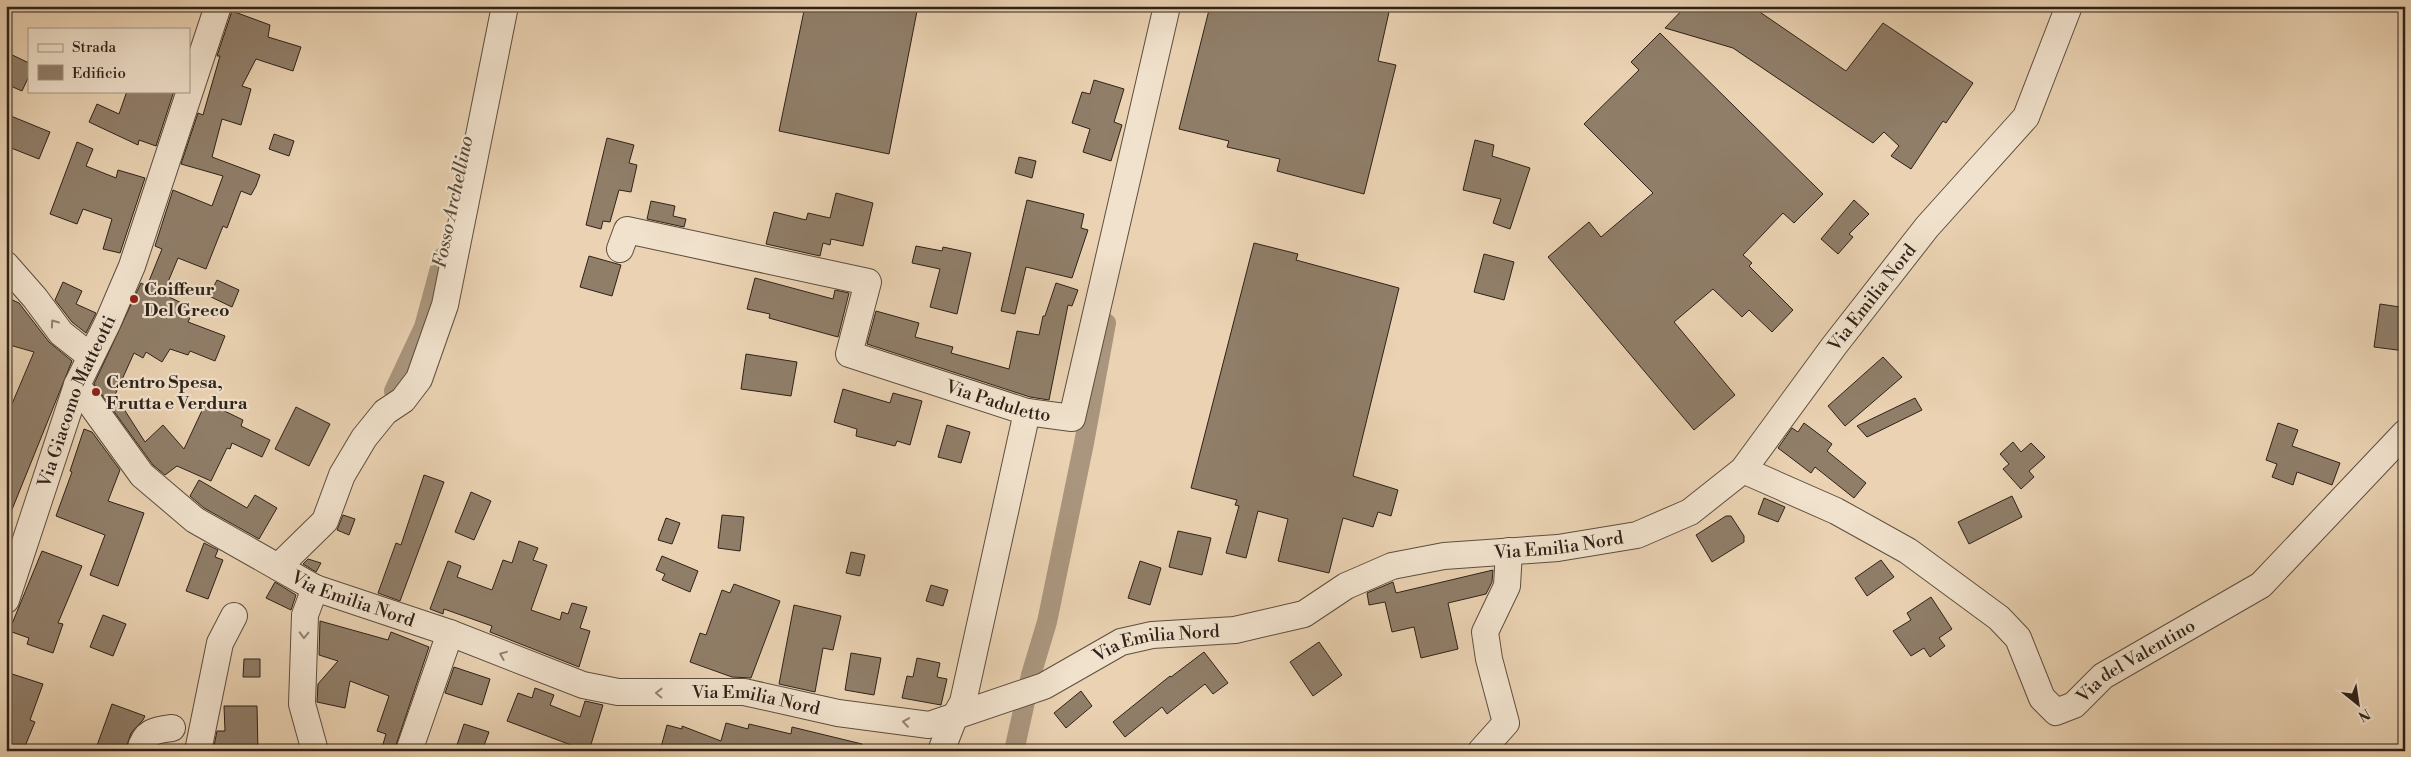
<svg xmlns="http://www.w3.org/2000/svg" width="2411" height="757" viewBox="0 0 2411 757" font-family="'Libre Bodoni',serif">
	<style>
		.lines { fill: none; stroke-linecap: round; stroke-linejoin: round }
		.canal { stroke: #aa967e; stroke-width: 20 }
		.building { fill: #907e69; stroke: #2e2219 }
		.minor-casing { stroke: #5d4e3f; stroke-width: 28 }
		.minor { stroke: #f1e2cd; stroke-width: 26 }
		.oneway { stroke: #908273 }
		.poi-dot { fill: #8f2418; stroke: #f1e2cd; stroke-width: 2 }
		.labels { text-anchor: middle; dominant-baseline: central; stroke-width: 4.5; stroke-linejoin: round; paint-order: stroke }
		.poi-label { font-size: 18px; font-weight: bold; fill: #2e2219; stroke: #f1e2cd; text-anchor: start }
		.street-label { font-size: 18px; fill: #2e2219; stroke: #f1e2cd }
		.water-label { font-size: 19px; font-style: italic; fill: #594b3c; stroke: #f1e2cd }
	</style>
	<rect width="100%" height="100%" fill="#ead2b2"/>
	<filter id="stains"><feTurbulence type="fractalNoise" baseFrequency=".004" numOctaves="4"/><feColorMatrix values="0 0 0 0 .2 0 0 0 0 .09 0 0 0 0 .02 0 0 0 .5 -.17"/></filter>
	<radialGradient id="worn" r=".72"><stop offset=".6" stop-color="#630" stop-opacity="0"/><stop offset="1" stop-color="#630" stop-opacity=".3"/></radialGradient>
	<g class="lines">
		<path class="canal" d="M394 391 424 327 443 257
			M1014 751 1031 675 1047 622 1084 443 1106 323"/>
	</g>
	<path class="building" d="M805 6H918L889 154 779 131Z
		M1210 6H1364L1389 12 1378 61 1396 65 1364 194 1277 171 1280 159 1227 147 1229 141 1179 129Z
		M1686 6H1751L1846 71 1883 23 1973 83 1946 123 1943 121 1911 169 1891 156 1899 146 1884 132 1873 143 1733 48 1665 28Z
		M232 11 270 25 268 37 301 47 293 71 256 59 242 86 251 89 241 125 222 119 212 157 260 175 256 186 251 195 241 191 227 228 223 226 206 269 178 258 163 294 194 309 188 322 225 336 215 361 190 351 188 355 170 349 162 362 146 352 143 358 134 353 115 395 145 442 163 425 184 449 206 402 243 420 241 426 270 440 262 457 232 443 230 449 227 448 211 481 177 466 165 475 153 465 94 384 141 283 147 286 162 249 155 246 173 190 212 206 223 176 181 164 198 113 203 115 220 56H217Z
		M1660 33 1823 194 1794 223 1783 213 1743 255 1752 263 1749 266 1793 310 1772 332 1749 310 1742 317 1713 289 1674 322 1735 395 1694 430 1548 257 1589 222 1601 237 1653 193 1584 124 1639 70 1631 62Z
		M6 52 29 63V76L22 91 6 84Z
		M1094 80 1124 89 1114 122 1122 125 1111 161 1083 152 1090 129 1072 123 1082 92 1090 94Z
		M127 91H174L156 146 139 140 138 145 89 122 97 104 119 114Z
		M6 114 50 132 39 159 6 146Z
		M274 134 294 141 289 156 269 149Z
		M607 138 634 145 629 163 637 165 631 192 619 190 610 222 603 221 601 229 586 225Z
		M1475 140 1494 145 1492 156 1530 168 1510 229 1493 223 1501 199 1463 190Z
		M77 142 93 149 86 166 116 178 118 170 145 178 120 253 103 249 112 219 83 209 77 224 50 214Z
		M1019 157 1036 161 1032 178 1015 173Z
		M836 193 873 203 863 246 831 239 830 245 823 243 820 256 766 244 774 212 806 220 808 213 830 218Z
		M1027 200 1084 214 1081 228 1088 230 1072 278 1026 267 1015 314 1001 311Z
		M1854 200 1869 214 1849 234 1853 237 1838 254 1821 239Z
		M651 201 675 206 673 216 686 219 684 227 647 219Z
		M1254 243 1298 254 1296 260 1399 288 1353 476 1398 490 1391 516 1378 512 1373 527 1343 518 1329 573 1278 561 1288 519 1258 511 1246 558 1226 553 1239 506 1235 505 1237 500 1191 488Z
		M916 246 942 251 943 247 971 253 957 314 930 307 940 269 912 263Z
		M1484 254 1514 262 1504 300 1474 292Z
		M589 256 621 265 612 296 580 287Z
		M755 278 833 299 835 290 849 293 838 337 769 318 770 314 747 309Z
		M217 280 239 290 232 307 209 296Z
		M63 282 82 291 76 304 96 313 86 333 72 322 55 300Z
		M1056 283 1078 290 1072 306 1068 305 1049 400 1030 397 867 344 876 311 919 323 915 337 953 347 951 353 1009 369 1017 331 1039 335 1043 316H1045Z
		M6 297 19 303 49 342 72 361 7 522 6 418 34 352 6 344Z
		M2380 304 2400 307 2399 314H2405V351L2374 347Z
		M746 354 797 362 791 396 741 389Z
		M1883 357 1902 377 1845 426 1828 406Z
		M843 389 890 403 893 393 922 401 910 445 897 441 895 446 856 436 857 429 834 422Z
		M1915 398 1922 410 1867 437 1857 426Z
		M296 407 330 424 309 466 275 449Z
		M1804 423 1832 444 1827 451 1866 483 1854 498 1815 467 1811 473 1778 448 1792 428 1798 432Z
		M2278 423 2298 430 2292 446 2340 463 2332 485 2297 472 2293 485 2272 477 2277 464 2266 460Z
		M947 425 970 432 961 463 938 457Z
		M84 429 92 432 120 470 108 501 144 513 118 586 90 575 105 535 56 516 72 472 70 471Z
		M2013 442 2021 452 2031 443 2045 457 2029 471 2034 477 2021 489 2003 469 2009 464 2000 454Z
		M424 475 444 482 400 601 378 593 396 543 401 545Z
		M199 480 247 508 255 495 277 508 259 539 204 508 190 496Z
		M471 492 491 501 474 540 455 532Z
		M2012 496 2022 517 1969 544 1958 522Z
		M1764 498 1785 507 1778 522 1758 514Z
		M343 515 355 519 349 535 337 530Z
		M722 515 744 517 740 551 718 548Z
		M1726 516H1731L1744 536V542L1712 562 1696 535Z
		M666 518 680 523 672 544 658 540Z
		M1178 531 1211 538 1202 575 1169 567Z
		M519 541 538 548 533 560 547 565 531 610 560 620 562 612 568 614 572 603 587 607 580 628 590 631 579 667 490 632 492 626 444 609 443 614 430 609 448 561 461 566 457 577 492 590 503 560 512 563Z
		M204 543 218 550 215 557 223 560 208 599 186 591Z
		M42 551 82 566 58 623 63 624 53 653 27 644 29 638 9 631Z
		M851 552 865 555 860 576 846 573Z
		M662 556 698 571 690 592 662 580 665 574 656 570Z
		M308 559 321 563 316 572 303 564Z
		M1881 560 1894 577 1867 596 1855 578Z
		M1140 561 1161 568 1150 605 1128 598Z
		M1493 570 1492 582 1486 594 1448 603 1458 649 1421 658 1414 627 1392 632 1385 602 1369 605 1367 593 1393 582 1396 593Z
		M275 582 296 595 291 610 266 598Z
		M734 584 780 601 751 678 732 677 690 662 700 633 706 635 722 590 730 593Z
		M931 585 948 590 943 606 926 601Z
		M1931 597 1952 629 1939 638 1945 646 1930 657 1924 648 1911 656 1893 631 1911 620 1907 613Z
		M794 605 841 616 833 650 823 648 815 692 779 684Z
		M103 615 126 624 113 656 90 647Z
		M320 621 388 640 391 632 429 647 394 751H381L386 734 377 731 389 696 350 681 345 708 317 702 318 684 338 661 319 655Z
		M1319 642 1342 675 1313 696 1290 662Z
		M1204 652 1228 683 1213 694 1205 684 1167 714 1162 707 1125 737 1113 722 1170 676 1171 677Z
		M851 653 881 658 874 695 845 690Z
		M917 658 940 663 937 677 947 679 941 705 902 698 907 676 913 677Z
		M244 659H260V677H243Z
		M454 667 490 679 482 705 445 693Z
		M6 672 43 684 30 720 35 722 23 751 6 745Z
		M535 688 554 695 550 705 580 717 585 701 603 705 589 751H570L571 745 507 721 518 693 532 698Z
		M1081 691 1092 706 1066 728 1054 713Z
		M112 704 145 716 143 720 131 733 125 751H95Z
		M224 706H257L258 751H213L217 731H225Z
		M726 723 748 729 749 724 791 734 792 727 862 744 861 751H660L667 725 682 729V726L721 741Z
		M464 724 489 732 482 751H455Z"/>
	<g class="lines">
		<defs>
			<g id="minor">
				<path id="s1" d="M620 249 627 230 868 282 849 354 1027 412 1072 418 1167 6"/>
				<path d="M6 265 35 298 61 333 90 356"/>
				<path id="s2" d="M77 385 142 475 195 520 315 588 450 633 583 685 618 692H744L838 713 929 725 1044 686 1121 642 1152 635 1235 630 1304 614 1346 586 1392 566 1444 556 1558 548 1637 535 1690 512 1743 470 1834 346 1927 227 2026 117 2069 6"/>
				<path id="s3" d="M1743 470 1836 511 1908 551 1999 618 2018 638 2042 698 2056 712 2074 705 2103 676 2261 585 2405 433"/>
				<path d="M278 567 325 521 342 475 364 438 385 412 403 400 419 379 445 305 505 6"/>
				<path d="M315 588 305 615 302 704 315 751"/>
				<path id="s4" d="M6 600 77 385 108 322 132 266 218 6"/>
				<path d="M140 751C144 732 154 730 172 728"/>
				<path d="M198 751 220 643 234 616"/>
				<path d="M409 751 450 633"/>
				<path d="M941 751 954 718 963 702 1027 412"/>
				<path d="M1481 751 1506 723 1489 659 1485 632 1507 586 1509 551"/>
			</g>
		</defs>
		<use href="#minor" class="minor-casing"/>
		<use href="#minor" class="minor"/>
	</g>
	<defs><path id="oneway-chevron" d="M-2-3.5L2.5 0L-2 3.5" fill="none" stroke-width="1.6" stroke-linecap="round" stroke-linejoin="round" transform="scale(1.25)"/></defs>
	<g class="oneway">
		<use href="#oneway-chevron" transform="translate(54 323) rotate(-126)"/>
		<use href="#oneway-chevron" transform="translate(304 635) rotate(92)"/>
		<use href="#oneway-chevron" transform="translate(503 655) rotate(-158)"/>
		<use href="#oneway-chevron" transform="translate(659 693) rotate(-179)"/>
		<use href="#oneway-chevron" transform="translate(906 722) rotate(-172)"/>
	</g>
	<g class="poi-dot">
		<circle cx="134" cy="299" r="5"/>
		<circle cx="96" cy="392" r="5"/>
	</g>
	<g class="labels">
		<g class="poi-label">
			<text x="144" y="289">Coiffeur<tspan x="144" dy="21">Del Greco</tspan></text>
			<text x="106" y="382">Centro Spesa,<tspan x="106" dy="21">Frutta e Verdura</tspan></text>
		</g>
		<g class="street-label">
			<text stroke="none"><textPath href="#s2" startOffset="2038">Via Emilia Nord</textPath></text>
			<text stroke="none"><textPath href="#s1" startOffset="498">Via Paduletto</textPath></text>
			<text stroke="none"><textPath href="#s4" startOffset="211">Via Giacomo Matteotti</textPath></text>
			<text stroke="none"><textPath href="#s2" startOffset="1618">Via Emilia Nord</textPath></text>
			<text stroke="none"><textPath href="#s2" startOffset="358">Via Emilia Nord</textPath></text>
			<text stroke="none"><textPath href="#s2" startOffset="1198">Via Emilia Nord</textPath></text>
			<text stroke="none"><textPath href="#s3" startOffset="505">Via del Valentino</textPath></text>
			<text stroke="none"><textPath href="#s2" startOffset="778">Via Emilia Nord</textPath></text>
		</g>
		<g class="water-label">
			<text transform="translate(453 202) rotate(-78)">Fosso Archellino</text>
		</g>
	</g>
	<rect width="2411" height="757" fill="none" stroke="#ead2b2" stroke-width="25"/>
	<rect x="8" y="8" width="2396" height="742" fill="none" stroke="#2e2219" stroke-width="2.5"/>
	<rect x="12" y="12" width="2386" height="732" fill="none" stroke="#2e2219"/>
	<rect x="28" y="28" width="162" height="65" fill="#f1e2cd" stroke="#a39585"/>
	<rect x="38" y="44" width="25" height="8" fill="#f1e2cd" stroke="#a39585"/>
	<text x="72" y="52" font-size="15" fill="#2e2219">Strada</text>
	<rect x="38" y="65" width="25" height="15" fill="#907e69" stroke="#a39585"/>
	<text x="72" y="78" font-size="15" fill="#2e2219">Edificio</text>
	<g transform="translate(2358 704) rotate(150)" stroke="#f1e2cd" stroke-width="4" paint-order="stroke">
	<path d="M0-4L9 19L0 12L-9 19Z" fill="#2e2219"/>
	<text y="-8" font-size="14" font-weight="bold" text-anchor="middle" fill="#2e2219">N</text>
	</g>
	<rect width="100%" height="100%" filter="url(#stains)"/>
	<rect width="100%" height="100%" fill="url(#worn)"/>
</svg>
